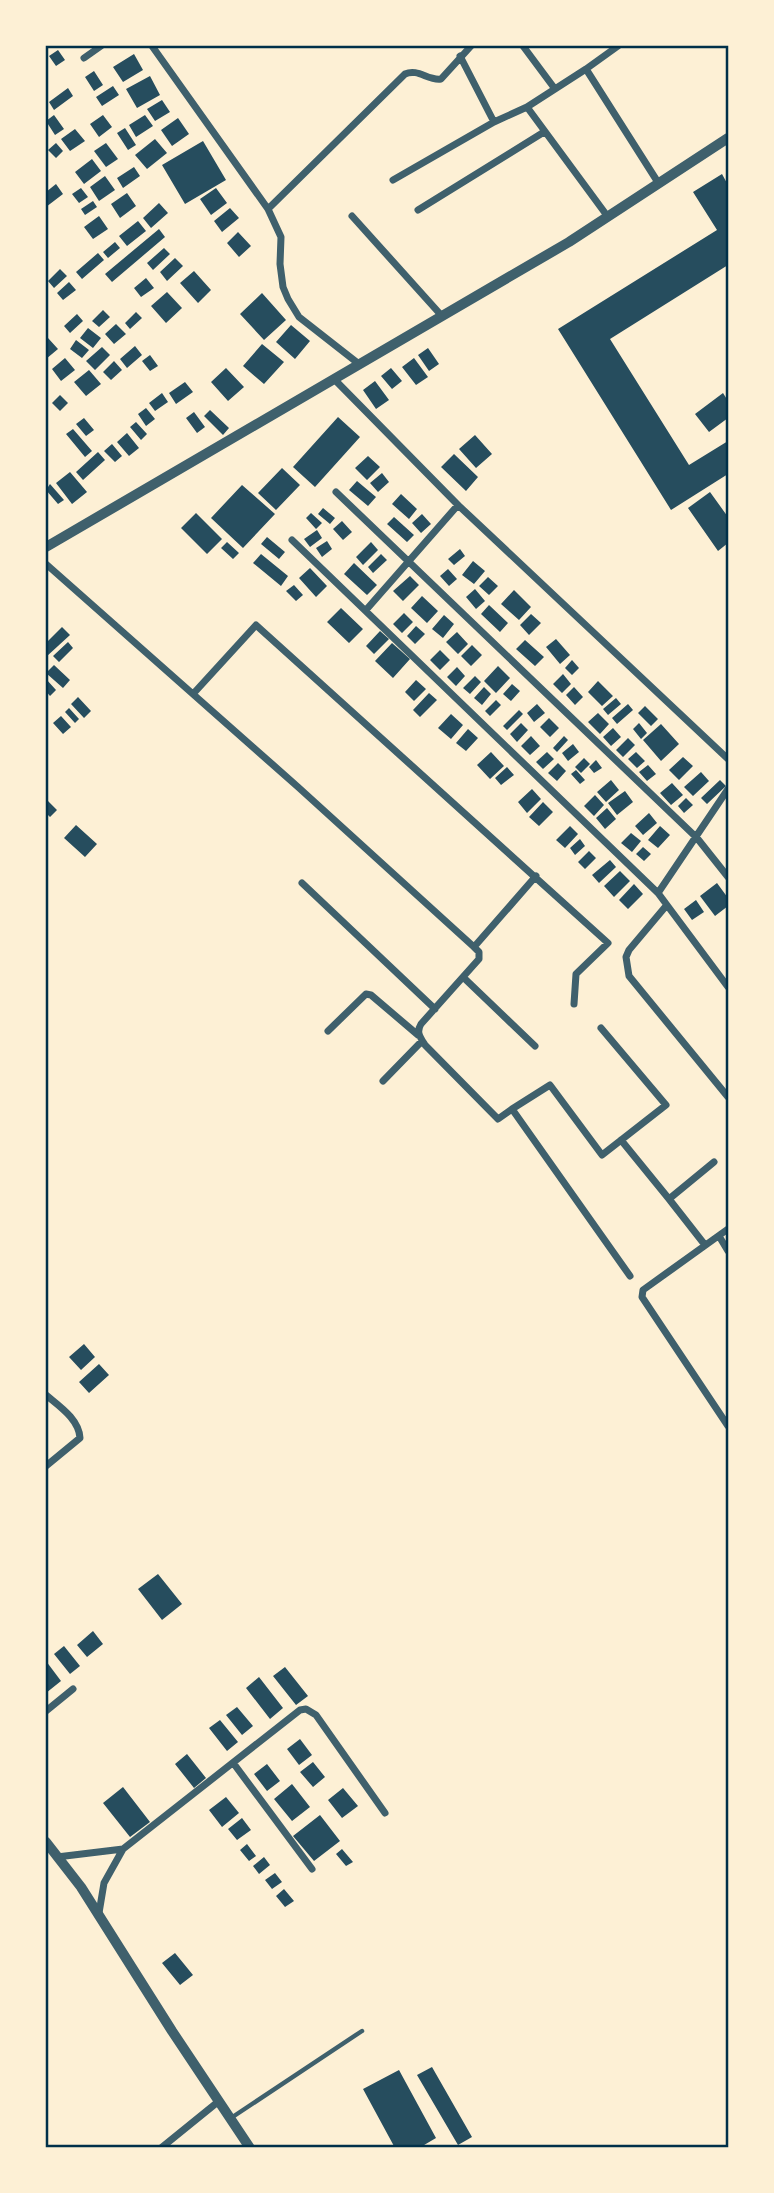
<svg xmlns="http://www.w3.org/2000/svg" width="774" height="2193" viewBox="0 0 774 2193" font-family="'Libre Baskerville',serif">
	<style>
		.building { fill: #264d5e }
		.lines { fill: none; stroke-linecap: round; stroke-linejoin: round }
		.service { stroke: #3f606c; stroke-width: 4.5 }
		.minor { stroke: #3f606c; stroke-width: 7 }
		.tertiary { stroke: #3f606c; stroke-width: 10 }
		.neatline { fill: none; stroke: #003049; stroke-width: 2.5 }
	</style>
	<rect width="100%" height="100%" fill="#fdf0d5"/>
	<path class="building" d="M58 50 65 60 56 66 49 56Z
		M134 54 143 70 123 82 113 67Z
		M94 71 103 85 94 91 85 77Z
		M150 76 160 95 137 108 126 89Z
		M113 86 119 95 102 106 96 97Z
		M68 88 73 96 54 110 49 102Z
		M162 100 170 112 155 121 147 109Z
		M54 115 64 129 55 135 46 121Z
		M103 115 112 127 99 137 90 124Z
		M145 115 153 126 136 137 129 125Z
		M178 118 189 134 172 146 161 130Z
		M125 128 136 145 128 150 117 133Z
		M75 129 85 141 70 151 61 139Z
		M155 139 167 153 147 169 135 155Z
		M203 141 226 180 185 204 162 165Z
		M56 143 63 151 56 158 48 150Z
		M106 143 118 159 106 167 94 151Z
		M92 159 101 171 84 184 75 172Z
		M134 167 140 176 123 188 117 178Z
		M722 174 728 185V265L610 339 689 465 728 441V474L671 510 558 329 717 230 693 192Z
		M105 176 115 190 99 201 90 187Z
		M56 184 63 194 46 207V192Z
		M81 188 88 197 79 203 72 194Z
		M216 188 227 203 211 215 200 199Z
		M127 193 136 206 120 218 111 204Z
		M93 201 97 207 85 215 81 209Z
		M159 203 168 213 151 228 143 218Z
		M230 208 239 218 222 232 214 221Z
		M99 216 108 229 93 239 84 227Z
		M138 221 146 231 127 246 119 236Z
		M159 229 165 237 112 282 105 274Z
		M238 232 251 246 239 257 227 243Z
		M115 242 120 248 108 258 103 252Z
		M164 248 170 254 153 270 147 263Z
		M98 253 104 260 82 279 76 272Z
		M175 258 183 266 167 281 160 272Z
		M60 269 67 276 54 288 48 281Z
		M194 271 211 290 198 303 180 283Z
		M146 278 154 288 141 297 134 288Z
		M69 282 76 290 63 300 57 293Z
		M167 292 182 308 166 323 151 306Z
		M262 293 286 320 264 340 240 314Z
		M103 310 110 317 99 327 92 321Z
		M136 312 142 318 130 329 125 323Z
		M77 314 83 321 70 333 64 326Z
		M116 324 126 334 114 344 105 334Z
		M291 325 310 341 295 359 276 342Z
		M88 328 101 338 93 348 80 338Z
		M48 338 58 349 46 359V340Z
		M76 340 89 350 82 358 70 349Z
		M262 344 284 362 264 384 243 366Z
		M135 346 142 355 127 368 120 359Z
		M102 347 110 355 95 370 86 361Z
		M428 348 439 364 429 371 418 355Z
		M150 355 158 366 150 371 142 361Z
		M65 358 75 370 61 381 52 369Z
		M414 358 428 377 416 385 402 367Z
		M114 361 122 370 111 380 103 372Z
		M226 368 244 387 228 401 211 382Z
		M391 368 402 381 392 389 381 376Z
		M89 370 101 384 86 396 74 382Z
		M375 381 389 400 376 409 363 390Z
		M185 382 193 392 176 404 169 393Z
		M162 393 168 402 155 411 149 403Z
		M723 393 728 401V418L709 432 695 414Z
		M60 395 68 403 60 411 52 403Z
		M146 408 155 419 146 426 138 414Z
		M210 410 229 428 223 435 204 416Z
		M194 412 205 427 197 433 186 418Z
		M338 417 360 437 315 487 293 467Z
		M84 418 94 430 86 436 76 424Z
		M136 422 147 434 141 440 130 427Z
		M73 429 92 451 85 457 66 434Z
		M127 433 139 448 129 456 117 442Z
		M475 435 492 454 476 468 459 449Z
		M112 444 122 456 115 462 104 451Z
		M98 452 105 460 83 480 76 472Z
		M454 454 478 477 466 491 441 467Z
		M368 456 380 467 367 480 355 468Z
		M282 468 300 485 276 510 258 493Z
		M70 472 87 492 72 504 56 483Z
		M382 473 389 482 378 492 370 483Z
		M357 481 376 497 368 506 349 490Z
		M50 484 64 500 58 504 46 490Z
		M242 485 275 514 243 548 211 518Z
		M710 492 728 517V543L718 551 688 508Z
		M401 494 417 509 409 519 392 504Z
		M323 508 335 518 330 524 318 514Z
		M196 513 222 539 207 554 181 528Z
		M311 513 322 523 316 529 306 518Z
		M422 514 431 524 421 533 412 523Z
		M394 517 414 535 407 542 387 524Z
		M342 521 352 532 343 540 333 529Z
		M317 530 322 538 310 547 304 539Z
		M267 537 285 552 279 559 261 544Z
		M327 541 332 549 322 557 316 548Z
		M227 542 239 553 233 559 221 548Z
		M371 542 378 550 363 565 356 557Z
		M460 549 465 556 454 565 448 559Z
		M261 554 288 576 281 586 253 563Z
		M381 554 387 560 373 573 368 567Z
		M473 561 485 571 474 584 462 575Z
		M354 563 377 585 367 595 344 574Z
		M310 568 327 586 316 597 299 578Z
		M448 569 457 579 449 586 440 576Z
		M410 576 419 585 403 601 393 591Z
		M488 577 498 586 489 595 479 586Z
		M294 585 303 595 296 601 286 591Z
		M475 589 485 601 476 609 466 597Z
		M514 590 531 607 519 620 501 604Z
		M422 596 438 611 427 623 411 608Z
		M489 605 508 623 500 632 481 614Z
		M341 608 363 629 349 643 327 622Z
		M404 613 413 622 402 633 393 624Z
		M531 614 541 623 529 635 520 625Z
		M444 615 454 624 443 638 432 629Z
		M416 626 425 634 415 644 407 636Z
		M62 627 70 635 46 657V643Z
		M380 631 389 639 374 654 366 646Z
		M457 632 468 644 458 654 446 642Z
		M556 639 570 655 560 664 546 647Z
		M525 640 544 657 535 666 516 649Z
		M68 642 73 648 59 662 53 656Z
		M392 643 410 659 393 678 375 661Z
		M472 645 482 655 471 666 461 656Z
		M440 650 450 660 440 670 430 660Z
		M572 660 579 668 572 675 565 668Z
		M54 665 70 680 63 688 46 673Z
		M498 666 510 678 496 693 484 681Z
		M457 667 465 676 456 686 447 677Z
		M563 674 571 684 562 693 553 684Z
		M475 676 481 682 470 694 463 688Z
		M46 679 56 690 50 696 46 691Z
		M416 680 426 689 414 701 405 692Z
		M598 681 613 696 602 706 588 692Z
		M512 684 520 691 511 701 503 694Z
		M484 687 491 694 482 705 474 698Z
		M574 687 583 697 575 705 566 695Z
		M429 693 437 700 420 717 413 710Z
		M78 697 91 711 84 718 71 704Z
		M616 698 621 704 608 715 603 709Z
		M496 700 501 705 490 716 485 711Z
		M537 704 545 713 534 722 527 713Z
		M628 704 633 710 617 724 612 718Z
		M645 706 658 719 651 726 638 713Z
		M69 708 79 719 75 723 65 712Z
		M519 710 523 714 507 730 503 726Z
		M598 713 609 724 600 734 588 722Z
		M451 714 463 725 451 739 438 728Z
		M61 716 71 727 63 734 53 723Z
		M549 718 559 728 550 737 540 727Z
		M521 723 528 730 517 742 510 734Z
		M639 723 647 733 641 739 633 729Z
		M661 724 679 744 661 761 643 740Z
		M613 728 621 737 611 746 603 737Z
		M468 729 478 738 466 751 456 743Z
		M531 736 540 746 530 755 521 746Z
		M564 736 568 740 557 752 553 748Z
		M628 738 635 745 623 757 616 750Z
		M573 744 579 752 568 761 562 753Z
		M491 752 504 766 490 779 477 765Z
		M547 752 554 759 543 769 536 762Z
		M636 752 645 761 637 768 628 759Z
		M683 757 693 766 679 780 669 770Z
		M584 758 590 764 581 773 575 767Z
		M596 760 602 768 594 773 589 767Z
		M558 763 566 771 557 781 548 773Z
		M648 765 656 774 647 781 639 772Z
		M507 767 514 775 501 785 495 778Z
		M576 770 585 780 580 784 571 774Z
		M701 772 709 781 693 796 684 787Z
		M611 780 619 790 606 802 597 792Z
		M720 780 726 786 707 804 701 798Z
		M672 783 683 795 671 805 660 793Z
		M532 789 541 799 527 813 518 802Z
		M625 791 633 802 617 815 608 803Z
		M595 795 604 805 594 816 584 806Z
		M686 798 693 805 684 813 678 806Z
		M48 801 57 810 50 817 46 813V803Z
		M543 802 553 812 539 826 529 817Z
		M607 808 616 819 605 829 596 818Z
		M649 813 657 823 643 835 635 826Z
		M76 825 97 844 85 857 64 838Z
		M570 826 578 834 565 848 556 840Z
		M660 826 670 835 658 848 648 840Z
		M631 833 641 841 632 852 621 843Z
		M580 839 585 846 575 855 570 848Z
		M643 847 651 854 644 861 636 854Z
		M589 851 596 858 585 869 578 862Z
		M610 860 616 867 599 883 592 875Z
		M620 871 630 881 614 897 604 886Z
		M717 883 728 898V906L715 916 700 896Z
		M634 884 643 894 628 909 619 900Z
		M696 900 704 912 692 920 684 909Z
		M84 1344 95 1357 81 1370 69 1357Z
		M99 1364 109 1375 89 1393 79 1382Z
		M158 1574 182 1604 162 1620 138 1589Z
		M93 1631 103 1644 87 1657 77 1645Z
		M64 1646 80 1666 70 1674 54 1654Z
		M46 1661 61 1681 46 1693Z
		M285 1667 308 1696 296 1705 273 1676Z
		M259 1677 283 1708 270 1719 246 1688Z
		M237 1707 253 1726 242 1735 226 1715Z
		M220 1720 238 1742 227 1751 209 1728Z
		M300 1739 312 1755 299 1765 287 1749Z
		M187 1754 206 1778 194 1788 175 1764Z
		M313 1762 325 1777 313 1787 300 1772Z
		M267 1764 280 1781 267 1791 254 1774Z
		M292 1784 310 1807 292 1821 274 1799Z
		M123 1787 150 1822 130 1837 103 1803Z
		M343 1788 358 1806 342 1818 328 1800Z
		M226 1797 239 1813 222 1827 209 1810Z
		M320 1815 340 1841 314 1861 293 1836Z
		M242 1818 251 1830 237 1840 228 1829Z
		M247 1844 256 1856 249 1861 240 1850Z
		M342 1849 353 1862 346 1866 336 1854Z
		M264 1857 270 1865 259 1874 253 1866Z
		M275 1873 282 1882 272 1889 265 1880Z
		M284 1889 294 1901 285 1907 276 1896Z
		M175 1953 193 1975 180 1985 162 1963Z
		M432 2067 472 2137 458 2145 417 2075Z
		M399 2070 436 2138 419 2148H395L363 2089Z"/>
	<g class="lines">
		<path class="service" d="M231 2118 362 2031"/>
		<path class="minor" d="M152 46 268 209 281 237 280 264 283 287 288 299 299 317 359 364
			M523 46 555 89
			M460 56 494 122
			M84 58 101 46
			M586 69 659 184
			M393 180 494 122 527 107
			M268 209 405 74C418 68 428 81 441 79L471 46
			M418 210 544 132
			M352 216 441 315
			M608 217 527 107 586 69 618 46
			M334 379 458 505 728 759
			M336 492 697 838 728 877
			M292 540 658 893 728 987
			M46 564 298 787 474 947 479 952V959L421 1024C416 1032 420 1037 425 1045L498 1119 512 1109 630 1276
			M366 610 458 505
			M193 694 256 625 608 943 576 974 574 1004
			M302 883 435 1009
			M658 893 728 789
			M666 906 629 950 626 957 629 976 728 1097
			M474 947 536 876
			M464 978 535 1046
			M328 1031 366 994 371 995 418 1035
			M383 1081 422 1041
			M512 1109 550 1085 602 1155 666 1105 601 1028
			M621 1140 669 1199 714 1162
			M669 1199 705 1245
			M728 1229 643 1290 642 1297 728 1426
			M719 1236 728 1251
			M46 1395C59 1406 79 1419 80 1438L46 1466
			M46 1711 73 1689
			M234 1764 312 1869
			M57 1857 123 1849
			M99 1913 104 1883 123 1849 300 1710 306 1709 316 1715 385 1813
			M161 2148 219 2101"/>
		<path class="tertiary" d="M46 547 569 242 728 138
			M46 1842 81 1887 172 2031 250 2148"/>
	</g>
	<rect width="774" height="2193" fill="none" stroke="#fdf0d5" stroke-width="94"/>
	<rect x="47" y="47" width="680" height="2099" class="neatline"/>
</svg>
